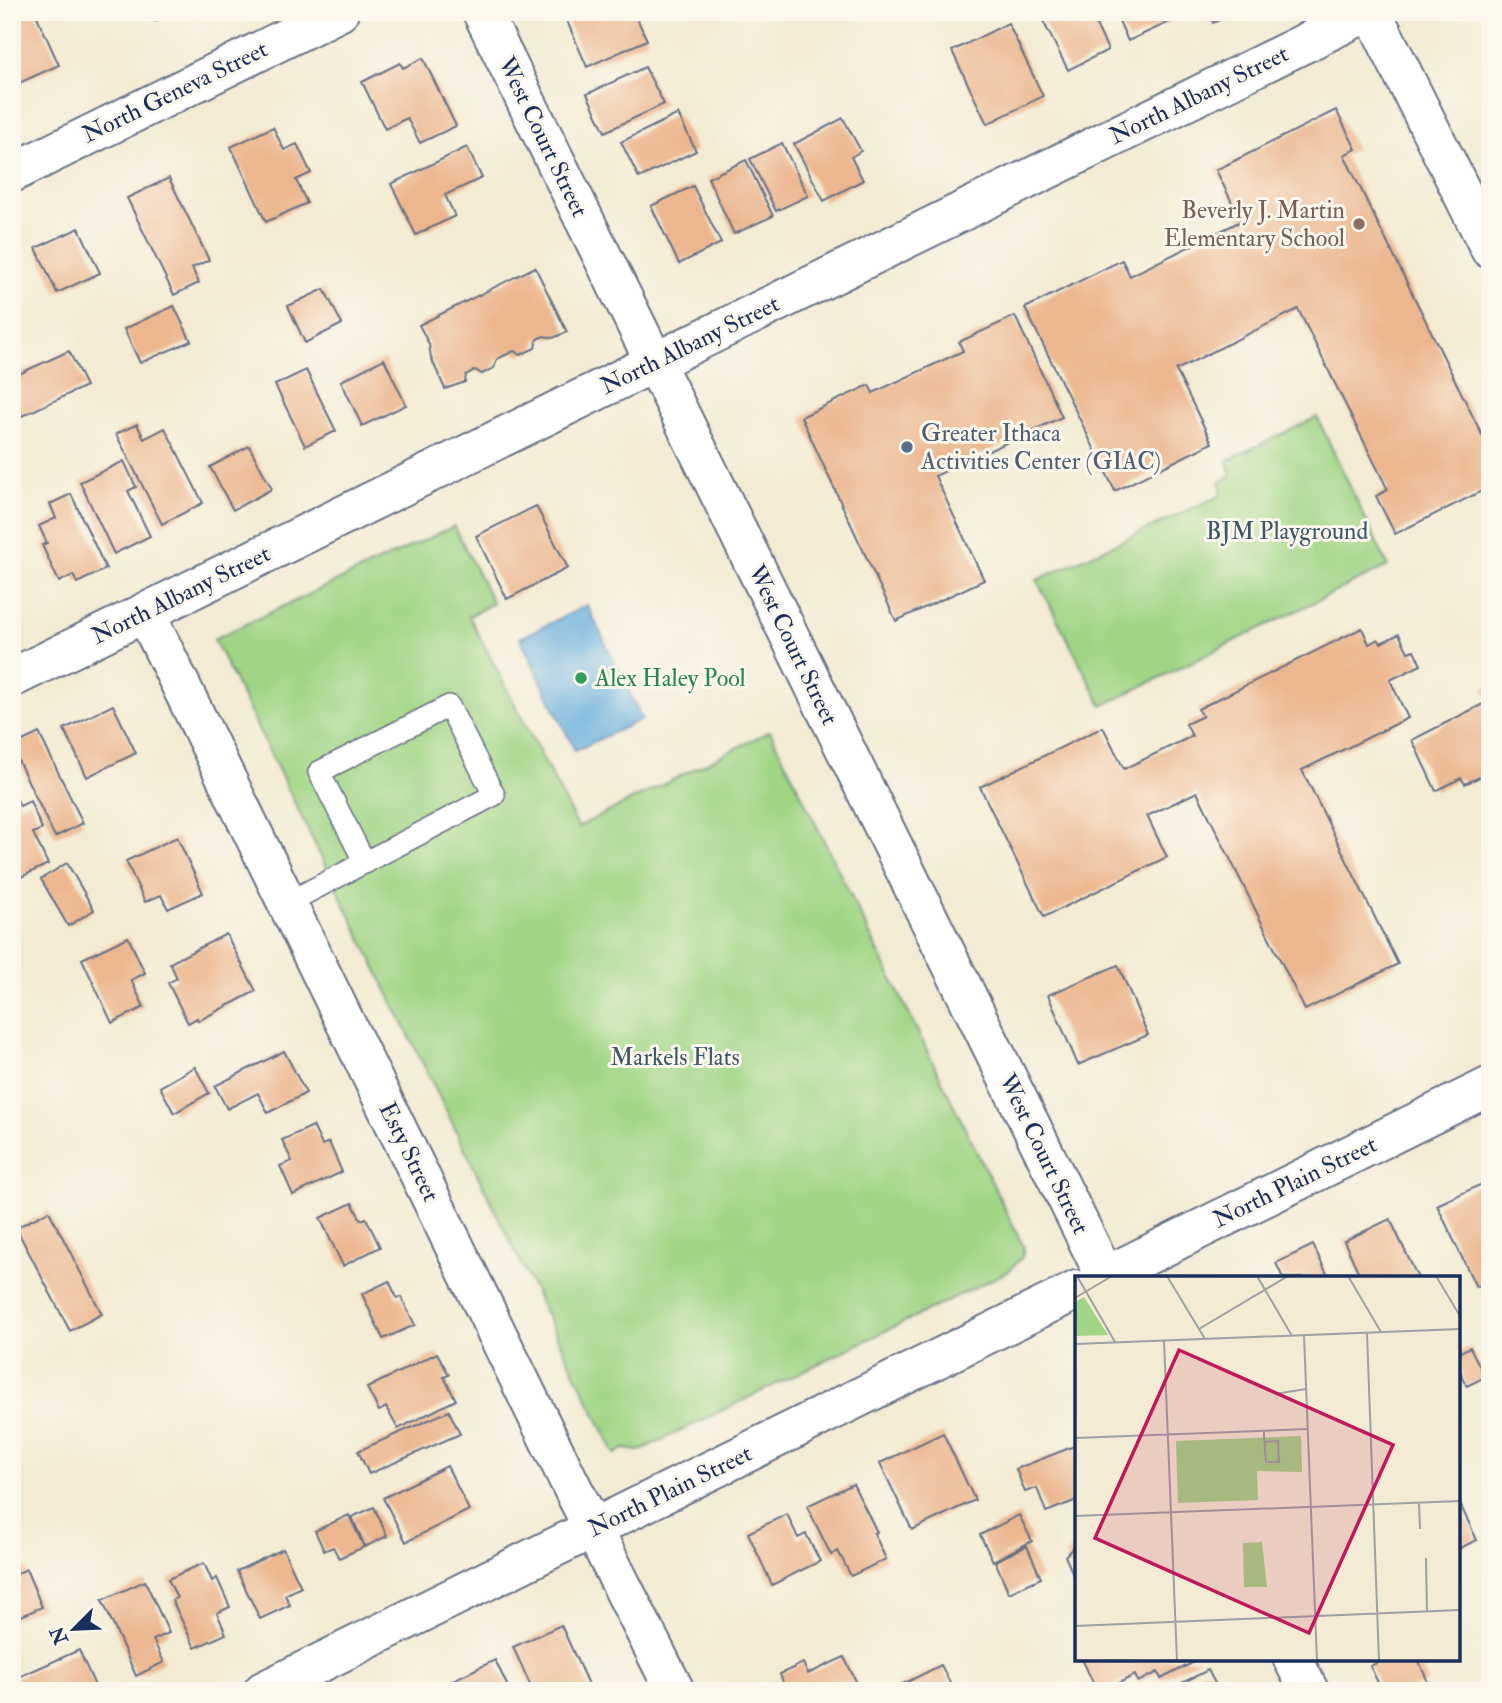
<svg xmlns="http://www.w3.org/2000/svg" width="1502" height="1703" viewBox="0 0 1502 1703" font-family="'IM FELL Double Pica',serif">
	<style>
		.green { fill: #a1d585; stroke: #5e8272; stroke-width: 2 }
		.water { fill: #66aedd; stroke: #406e9e; stroke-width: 2 }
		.building { fill: #ecb78f }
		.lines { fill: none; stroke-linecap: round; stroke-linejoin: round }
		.service-casing { stroke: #677187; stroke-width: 24 }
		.minor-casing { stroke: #677187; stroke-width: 42 }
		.tertiary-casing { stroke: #677187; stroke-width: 42 }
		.service { stroke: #fff; stroke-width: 21 }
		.minor { stroke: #fff; stroke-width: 38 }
		.tertiary { stroke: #fff; stroke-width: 38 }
		.education-dot { fill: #8d6e63; stroke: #fbf7ec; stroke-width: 2.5 }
		.service-dot { fill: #5c6f8a; stroke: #fbf7ec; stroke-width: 2.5 }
		.leisure-dot { fill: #2e9e5b; stroke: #fbf7ec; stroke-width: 2.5 }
		.labels { text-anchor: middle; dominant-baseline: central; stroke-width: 6; stroke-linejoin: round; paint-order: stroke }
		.street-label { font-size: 24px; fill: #1b2f5e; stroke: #fbf7ec }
		.education-label { font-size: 24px; fill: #785e54; stroke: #fbf7ec; text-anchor: end }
		.service-label { font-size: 24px; fill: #4e5e75; stroke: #fbf7ec; text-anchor: start }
		.park-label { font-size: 24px; fill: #3c5868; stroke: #fbf7ec }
		.leisure-label { font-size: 24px; fill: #27864d; stroke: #fbf7ec; text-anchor: start }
		.inset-road { fill: none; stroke: #9da0a4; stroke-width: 2 }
		.view { fill: #c2185b; fill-opacity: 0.15; stroke: #c2185b; stroke-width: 3.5 }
		.inset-edge { fill: none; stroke: #1b2f5e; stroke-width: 3.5 }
	</style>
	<rect width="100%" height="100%" fill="#fbf7ec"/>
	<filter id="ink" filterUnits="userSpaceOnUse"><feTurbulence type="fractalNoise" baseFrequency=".0143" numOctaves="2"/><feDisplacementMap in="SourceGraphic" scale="14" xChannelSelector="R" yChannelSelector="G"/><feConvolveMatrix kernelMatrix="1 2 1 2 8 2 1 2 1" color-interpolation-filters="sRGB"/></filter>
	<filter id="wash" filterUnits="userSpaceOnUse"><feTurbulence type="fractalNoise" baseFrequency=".00686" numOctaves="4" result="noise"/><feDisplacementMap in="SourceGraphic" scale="28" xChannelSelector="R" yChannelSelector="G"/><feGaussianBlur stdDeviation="1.57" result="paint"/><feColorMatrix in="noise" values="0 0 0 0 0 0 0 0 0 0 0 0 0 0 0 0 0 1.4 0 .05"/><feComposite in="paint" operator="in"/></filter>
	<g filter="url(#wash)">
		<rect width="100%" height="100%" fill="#f3ebd3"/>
		<path class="green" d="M1317 417 1388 566 1102 706 1037 580 1221 495 1220 482 1231 476 1228 460Z
			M454 526 493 603 469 616 578 827 770 731 1024 1248 1022 1257 1009 1271 639 1451 624 1449 615 1454 214 639Z"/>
		<path class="water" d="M587 605 642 719 575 751 520 638Z"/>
		<g id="blocks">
			<path class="building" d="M12 12H35L59 65 17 84 12 74Z
				M153 12H175L156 21Z
				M563 12H634L647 40 587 67Z
				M1056 12H1090L1108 50 1068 70 1042 19Z
				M1115 12H1168L1172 21 1128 41Z
				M1208 12H1236L1213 23Z
				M1008 23 1043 96 987 124 952 51Z
				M423 58 456 126 420 143 407 118 385 129 362 82 400 63 403 68Z
				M645 67 664 104 605 132 587 94Z
				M1336 110 1356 149 1344 155 1485 441 1490 439V487L1395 534 1376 496 1388 490 1298 309 1176 370 1212 443 1115 491 1025 308 1122 260 1130 276 1241 221 1216 170Z
				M678 114 696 151 639 178 621 142Z
				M843 118 861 151 851 157 863 180 824 201 794 144Z
				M273 127 284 150 297 144 311 173 296 180 307 203 266 222 231 147Z
				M782 143 808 196 776 211 750 159Z
				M467 147 482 178 445 195 455 216 416 235 391 184Z
				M746 160 773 216 734 234 708 178Z
				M169 178 209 260 192 268 199 283 174 295 127 198Z
				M693 186 721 243 679 264 651 206Z
				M79 228 100 273 57 293 36 248Z
				M535 267 567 332 553 338 544 336 537 339 535 348 520 355 514 351 497 359 494 368 482 374 475 370 466 375 465 382 445 389 431 358 429 344 419 325Z
				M324 289 342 324 305 343 288 306Z
				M174 306 191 341 140 363 124 329Z
				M1015 316 1062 417 935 476 984 580 896 621 801 417 869 385 873 393 963 351 959 342Z
				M69 351 86 386 22 416 12 394V377Z
				M384 359 406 405 362 426 341 381Z
				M306 370 336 431 305 446 275 385Z
				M137 424 144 439 165 428 203 503 162 524 116 434Z
				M249 446 272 489 233 510 210 467Z
				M124 461 136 487 128 491 150 536 114 554 80 482Z
				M71 494 106 569 77 583 73 575 59 582 42 545 47 543 39 526 56 518 50 504Z
				M536 506 568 568 507 599 476 536Z
				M1362 628 1369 644 1378 639 1381 643 1399 634 1408 652 1414 650 1421 665 1390 680 1408 718 1302 770 1398 964 1305 1010 1197 792 1147 816 1167 857 1044 917 980 787 1103 727 1124 769 1192 736 1186 724 1203 716 1198 709Z
				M1490 686V772L1465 784 1461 778 1436 791 1412 740 1489 701 1483 689Z
				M113 705 136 753 87 777 64 729Z
				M39 733 83 823 55 837 12 748V746Z
				M12 790 20 806 30 801 42 829 33 833 48 864 17 879 12 869Z
				M177 837 203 893 168 909 161 895 145 902 126 861Z
				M67 863 94 910 68 926 41 879Z
				M226 934 256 991 198 1021 197 1018 188 1023 168 983 177 978 170 963Z
				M128 937 145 973 131 980 144 1007 112 1023 82 959Z
				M1118 965 1148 1035 1078 1065 1048 995Z
				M284 1051 306 1093 268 1113 258 1093 227 1109 215 1086Z
				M195 1067 209 1093 174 1113 160 1087Z
				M313 1126 322 1145 329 1142 342 1172 293 1195 280 1166 292 1161 282 1140Z
				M1486 1182 1490 1191V1281L1476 1287 1437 1205Z
				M352 1203 361 1220 366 1218 380 1247 343 1266 320 1218Z
				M49 1211 102 1314 70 1331 16 1228Z
				M1390 1219 1418 1278H1361L1344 1241Z
				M1313 1245 1329 1278H1283L1276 1263Z
				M389 1281 397 1298 401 1297 415 1325 383 1339 362 1294Z
				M1470 1347 1485 1377 1467 1386 1458 1367V1353Z
				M437 1353 449 1375 444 1377 456 1400 398 1429 386 1407 379 1411 367 1388Z
				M449 1411 460 1434 369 1474 358 1451Z
				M943 1433 975 1500 912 1530 880 1463Z
				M1077 1445V1500L1046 1512 1037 1488 1025 1492 1016 1469Z
				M447 1466 469 1510 406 1542 383 1498Z
				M853 1484 877 1532 874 1533 886 1559 851 1576 838 1551 831 1555 807 1506Z
				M1458 1500 1477 1540 1458 1549Z
				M374 1507 387 1536 365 1547 352 1517Z
				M787 1514 798 1538 806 1534 820 1561 772 1585 748 1533Z
				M349 1515 364 1547 339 1558 333 1547 324 1551 315 1531Z
				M1019 1515 1032 1541 993 1561 980 1535Z
				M1077 1543V1583L1065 1556Z
				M1027 1546 1041 1578 1009 1593 995 1561Z
				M283 1549 301 1587 285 1595 290 1605 260 1619 237 1571Z
				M204 1563 212 1581 217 1578 230 1607 217 1613 226 1634 195 1648 172 1600 177 1598 168 1579Z
				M26 1569 42 1607 12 1620V1576Z
				M145 1581 169 1633 153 1640 164 1662 136 1676 102 1600Z
				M561 1625 591 1691H533L513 1647Z
				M79 1650 96 1688 90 1691H12V1680Z
				M844 1657 861 1691H773L784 1685 780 1674 803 1663 808 1674Z
				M1082 1659H1200L1161 1679 1158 1672 1138 1682 1135 1675 1103 1691H1097Z
				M1385 1659H1418L1428 1682 1408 1691H1382L1370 1666Z
				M495 1660 510 1691H456L451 1681Z
				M941 1665 954 1691H899L897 1687Z
				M1208 1670 1219 1691H1166Z"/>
		</g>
	</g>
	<g filter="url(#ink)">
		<use href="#blocks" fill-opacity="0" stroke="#677187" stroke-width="2"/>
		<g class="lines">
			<defs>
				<path id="service" d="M287 903 494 795 449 706 319 772 365 863"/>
				<path id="minor" d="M12 173 339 12
					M145 612 569 1481 675 1691"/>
				<path id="tertiary" d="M482 12 1106 1278
					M1372 12 1490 249
					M12 678 1368 12
					M1101 1278 1490 1086
					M1293 1659 1309 1691
					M263 1691 1077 1290"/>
			</defs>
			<use href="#service" class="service-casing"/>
			<use href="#minor" class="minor-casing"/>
			<use href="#tertiary" class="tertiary-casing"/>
			<use href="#service" class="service"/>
			<use href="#minor" class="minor"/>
			<use href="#tertiary" class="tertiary"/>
		</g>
	</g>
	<circle class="education-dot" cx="1359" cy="224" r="7"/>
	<circle class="service-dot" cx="907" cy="447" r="7"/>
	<circle class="leisure-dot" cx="581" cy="678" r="7"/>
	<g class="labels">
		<g class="street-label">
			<text transform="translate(175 92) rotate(-26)">North Geneva Street</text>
			<text transform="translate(1199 95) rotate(-26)">North Albany Street</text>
			<text transform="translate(543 137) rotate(64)">West Court Street</text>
			<text transform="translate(690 345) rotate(-26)">North Albany Street</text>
			<text transform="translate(181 595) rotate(-26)">North Albany Street</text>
			<text transform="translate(793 645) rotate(64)">West Court Street</text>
			<text transform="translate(409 1152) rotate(64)">Esty Street</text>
			<text transform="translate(1044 1154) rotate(64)">West Court Street</text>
			<text transform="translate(1295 1182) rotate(-26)">North Plain Street</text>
			<text transform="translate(670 1491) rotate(-26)">North Plain Street</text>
		</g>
		<g class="education-label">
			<text x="1345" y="210">Beverly J. Martin<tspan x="1345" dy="28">Elementary School</tspan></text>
		</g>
		<g class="service-label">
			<text x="921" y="433">Greater Ithaca<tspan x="921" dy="28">Activities Center (GIAC)</tspan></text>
		</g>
		<g class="park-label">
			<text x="1287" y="531">BJM Playground</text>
			<text x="675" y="1057">Markels Flats</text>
		</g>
		<g class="leisure-label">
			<text x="595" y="678">Alex Haley Pool</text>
		</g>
	</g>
	<g transform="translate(1075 1276)">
		<rect width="385" height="385" fill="#f3ebd3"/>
		<path d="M9 21 33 59 0 60V26ZM226 160 227 196 182 195 183 224 103 227 101 165ZM187 266 192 311H169L168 267Z" fill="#a1d585"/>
		<path class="inset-road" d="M2 0 40 66M92 0 130 63M182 0 217 60M273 0 306 56M361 0 385 40M0 22 37 0M124 53 213 0M292 57 304 385M229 59 242 385M89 65 102 385M0 68 385 53M200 118 231 113M189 154V161L191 186H204L203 165 189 166M0 162 233 153M344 226 345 253M0 240 385 225M351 282 352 335M0 350 385 334"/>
		<path class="view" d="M104 74 318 169 234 357 20 262Z"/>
		<rect width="385" height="385" class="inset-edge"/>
	</g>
	<rect width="1502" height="1703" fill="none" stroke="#fbf7ec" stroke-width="42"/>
	<g transform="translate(74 1629) rotate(246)" stroke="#fbf7ec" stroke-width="5" paint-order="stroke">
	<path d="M0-5L12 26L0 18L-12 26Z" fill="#1b2f5e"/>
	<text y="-10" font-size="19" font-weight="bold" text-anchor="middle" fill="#1b2f5e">N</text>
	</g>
</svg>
